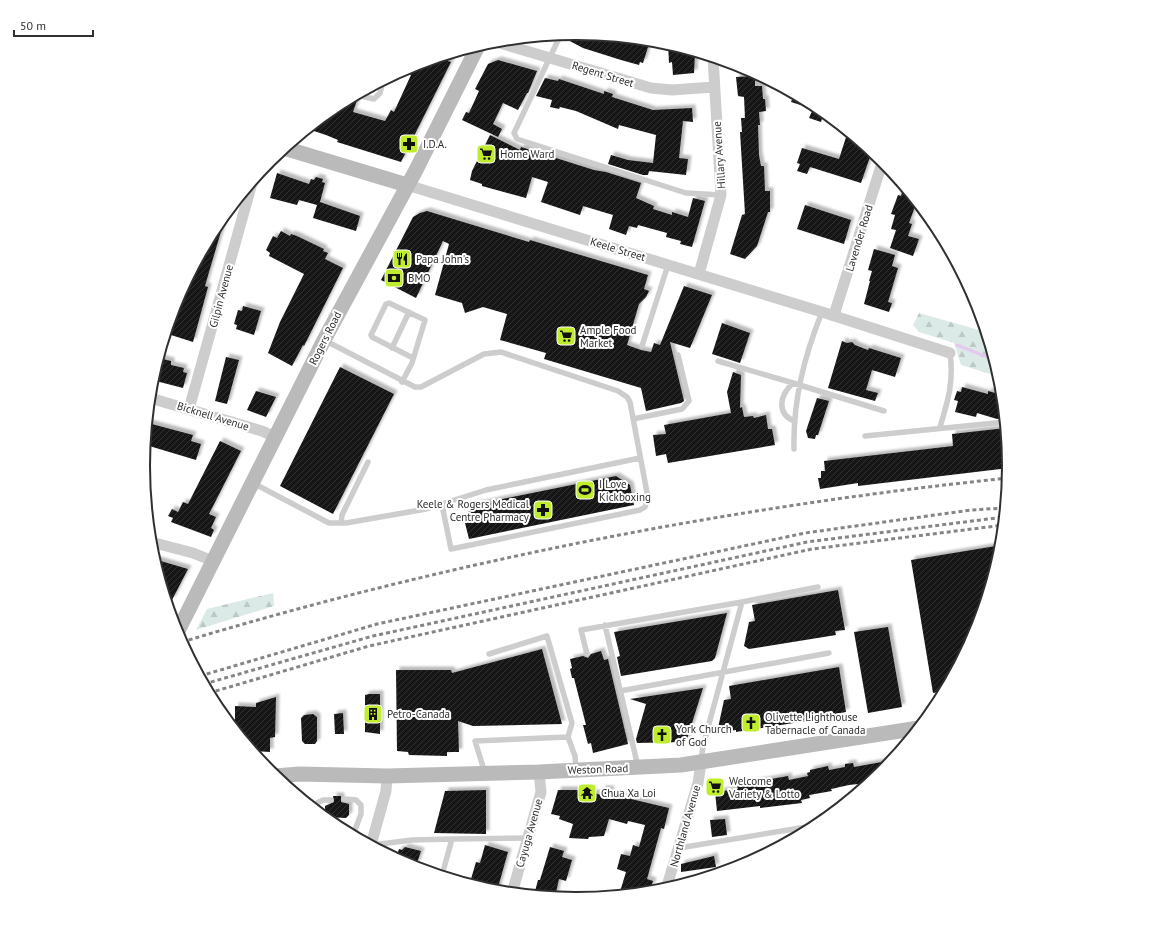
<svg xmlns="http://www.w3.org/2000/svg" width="1153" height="932" viewBox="0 0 1153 932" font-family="'PT Sans',sans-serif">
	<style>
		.forest { fill: url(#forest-firs) }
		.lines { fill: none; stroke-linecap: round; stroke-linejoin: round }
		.stream { stroke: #e3c9ee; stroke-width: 3 }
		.building { fill: url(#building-hatch); filter: url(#shadow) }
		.lane { stroke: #cdcdcd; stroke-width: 5.5 }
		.street { stroke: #cdcdcd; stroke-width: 11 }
		.secondary { stroke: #bababa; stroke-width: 15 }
		.rail { stroke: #858585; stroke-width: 3; stroke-dasharray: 4 3; stroke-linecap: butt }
		.labels { text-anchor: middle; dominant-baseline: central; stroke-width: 4; stroke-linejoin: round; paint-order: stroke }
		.street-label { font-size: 11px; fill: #303030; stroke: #fff }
		.poi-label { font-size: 11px; fill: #303030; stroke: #fff; text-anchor: start }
		.rim { fill: none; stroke: #303030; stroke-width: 2 }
	</style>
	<defs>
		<pattern id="forest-firs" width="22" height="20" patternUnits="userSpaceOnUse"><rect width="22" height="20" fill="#dbeae7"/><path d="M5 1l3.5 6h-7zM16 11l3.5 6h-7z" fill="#bcc9c6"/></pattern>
		<pattern id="building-hatch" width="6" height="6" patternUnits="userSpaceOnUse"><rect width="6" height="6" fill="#171717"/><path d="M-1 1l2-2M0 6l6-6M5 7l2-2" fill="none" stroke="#303030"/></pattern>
		<filter id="shadow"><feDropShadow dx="3.5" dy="-3.5" stdDeviation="1" flood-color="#0004"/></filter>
	</defs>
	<rect width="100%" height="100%" fill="#fff"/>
	<path class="forest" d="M919 313 986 332 1000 377 961 365 954 343 919 332 913 325Z
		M273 593 274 606 196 630 207 609Z"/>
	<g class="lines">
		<path class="stream" d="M957 345 995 360"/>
	</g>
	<path class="building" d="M577 33 638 39 636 43 648 47 643 63 640 62 639 65 621 60 583 48 564 38 565 34Z
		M668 43 695 52 694 73 673 75 672 62 669 63Z
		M447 55 448 61 451 62 401 162 337 142 338 140 326 135 308 129 336 106 352 97 357 100 353 112 385 121 391 110 394 112 411 75 402 71 411 66Z
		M498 60 537 71 528 93H527L518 110 503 103 493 124 502 129 498 137 462 120 466 112 469 113 479 91 475 89 488 64Z
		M755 76V86H762L763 99H765L766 111 759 112 760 125H758L759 155 761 166H764L765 191H770V212H768L757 246 745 259 730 254 742 215 745 214 740 132H742L741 118H745L744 97 738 96 736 77Z
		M545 78 558 81 559 79 604 94V91L613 94 612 97 653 110 692 108 693 122 683 121 679 158 688 159 686 175 649 171 648 175H643L608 164 611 155 628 160 653 163 656 135 619 125 618 129 576 111 560 107 559 109 550 107 552 100 536 96Z
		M794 94 824 112 821 122 809 118 813 109 791 102Z
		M848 131 872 151 861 183 810 167 807 174 797 171 800 164 797 163 802 148 839 159Z
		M490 135 520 150 521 147 594 170 606 172 641 183 636 198 654 206 653 209 672 215V212L688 217 693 198 705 201 692 247 680 244 681 241 666 237 667 233 638 225 637 228 629 226 626 235 609 229 613 215 583 206 580 215 541 202 548 182 532 177 526 198 482 186V184L470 180 472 171Z
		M277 173 309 184 311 179 314 180 316 177 323 179 322 182 325 183 320 202 360 216 356 231 313 218 317 205 299 200 297 205 270 198Z
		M904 186 917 201 909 223 912 224 908 236 919 239 913 256 890 248 896 230 891 229 895 215 891 214 898 195 901 196Z
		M805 205 851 220 844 244 797 229Z
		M427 211 529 242 530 240 648 275 644 289 649 291 646 297 639 304 627 345 641 350 651 352 654 343 660 345 684 286 712 295 690 348 670 342 684 401 681 403 646 411 641 388 544 359 546 353 500 340 507 314 483 307 465 313 462 303 435 295 449 244 443 241 416 298 381 280 413 217 420 213Z
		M224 217 225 218 209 272 205 286 208 287 193 342 171 335 175 323H173L181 295H179L217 225Z
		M281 231 290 236 291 234 297 236 324 249 323 251 328 253 325 259 343 268 304 346 303 345 292 366 268 353 280 322 304 274 269 256 270 253 266 250 273 236 277 238Z
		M874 249 895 255 892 266 898 268 888 302 892 303 889 312 864 304 870 281H869L872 271 868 270Z
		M243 306 261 311 254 335 236 329 237 325 234 324 238 310 242 311Z
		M722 323 750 333 740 363 712 354Z
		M842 341 847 343 852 342 855 345 868 350 869 348 901 358 895 377 872 370 866 390 878 393 875 401 828 388Z
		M226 357 239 360 227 404 215 401Z
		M159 358 171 361V365L184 368 183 372 187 373 183 388 152 380Z
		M340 367 394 394 333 514 280 486Z
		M733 372 741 375 740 408 742 407 744 417 753 416 754 418 766 415 768 429H772L775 445 668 463 666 454 656 456 653 435 666 434 664 425 731 413 727 392Z
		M962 387 988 394V391L1003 395 1005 418 997 419 977 413 976 417 955 412 958 401 954 400 957 391 961 392Z
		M256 391 276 397 266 417 247 410Z
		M817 398 829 401 818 435H816L815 439 808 438 806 431Z
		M148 423 193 435 191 441 201 444 196 460 146 445Z
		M1006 428 1009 468 858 486V483L820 489 818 478H821V471H825L824 461 953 446 952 434Z
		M220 441 241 451 209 514 216 517 211 528 214 530 211 537 171 522 173 518 168 516 172 509 178 512 183 502 188 504Z
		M616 476 630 485 634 505 469 539 464 519 473 505Z
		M1002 545 976 632 945 691 933 693 911 560Z
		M154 559 188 569 172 600 166 598Z
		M838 590 845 630 835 631 836 635 749 649 744 646 749 622 755 621 752 605Z
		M727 613 715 658 712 661 621 676 617 657 620 656 614 632Z
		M888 627 902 707 868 713 854 632Z
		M542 649 562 724 473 726 458 721 459 752H447V756L409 755 408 752 397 751 396 670H451L452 673Z
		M601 651 604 660 608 659 628 744 593 753 591 743 588 744 583 725H586L574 678H572L570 669 572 668 570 659 583 656 588 658 591 654Z
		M839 667 846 712 824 716 825 718 736 732V730L722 732 718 728 724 700 731 699 729 686Z
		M703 688 687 739 683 742 637 743 636 739 646 704 630 699Z
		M369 694H380V734L365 732V695Z
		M276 697 275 737 270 738V752L253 751 235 729V706L256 707V703Z
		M343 713 344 734H335L334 714Z
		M313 714 317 717V741L315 744H305L302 741 301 718 304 715Z
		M893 760 883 772 859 792 858 784 849 785 831 789 832 791 809 795 810 798 801 800 802 803 760 808V806L717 811 715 792 738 789 737 785 788 776 789 780 808 776 807 773 810 772V770L828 766 829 770 845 767V764L853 763 854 767Z
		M602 789H611L610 794 669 808 664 829 661 828 647 879 653 881 650 890 645 888 643 892 619 895 626 872 617 869 621 854 630 856 633 845 639 847 645 825 628 821 627 824 609 819 604 836 589 837 588 839 569 838 573 824 559 819 560 816 551 814 558 790H585L601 795Z
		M486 790V834L434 833 445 791Z
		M333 796H341V802L349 804V815L346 818 325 817V806L334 802Z
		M725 819 727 835 712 837 710 820Z
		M485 845 508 852 497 891 473 885 475 880 471 879 476 862 480 863Z
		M405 847 421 851 417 863H416L414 867 396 858 399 849 402 850Z
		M550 847 564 851 562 857 572 860 566 881 559 879 555 897 534 895 538 880H540Z
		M714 856 716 867 681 872V864Z"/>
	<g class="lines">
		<path class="lane" d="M561 34 514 133 517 139 686 193 721 195
			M356 95 374 99 380 93 383 81
			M324 340 415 387H421L484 354 501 352 618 391 627 397 630 402 648 498 645 507 640 510 451 549 442 505
			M642 346 668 265
			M392 348 409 312
			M718 361 793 383
			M402 382 412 363 425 320 389 303 386 304 371 335 372 337 413 358
			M633 419 682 409 689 401 678 355
			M794 421C776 413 780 395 793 383L884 411
			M940 427C948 401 954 381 950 353
			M865 436 1005 422
			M794 449C793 400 804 357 822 312
			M253 483 329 523H346L426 509 486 490 640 458
			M341 523 342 515 368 462
			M605 625 638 767
			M489 654 547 636 572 723 568 737
			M587 654 581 630 742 602
			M620 691 829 653
			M701 760 703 746 742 602 818 587
			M485 773 475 741 568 737 575 756 576 769
			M344 799 356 800 361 805V814L353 835
			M304 800 305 799
			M311 806 323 800H331
			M452 839 527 838
			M372 845 412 840 452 839 442 875
			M679 848 818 825"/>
		<path class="street" d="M493 41 651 88 672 90 714 87
			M407 185 822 312 950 353
			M699 274 721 195 713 57
			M834 315 883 160
			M150 398 262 431 275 437
			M189 409 252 183
			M151 542 193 553 213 561
			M371 845 386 791 387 776
			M666 889 698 783 701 763
			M512 893 541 792 539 772"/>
		<path class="secondary" d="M284 148 407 185
			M177 633 324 340 416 170 478 46
			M275 776 299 774 387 776 539 772 681 765 919 728"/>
		<path class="rail" d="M182 642C451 561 729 507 1008 478
			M200 676 377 624 805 533 971 510 1005 508
			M204 684 373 636 807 542 1004 517
			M209 693 369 646 812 549 1004 525"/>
	</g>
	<defs>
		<symbol id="pharmacy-square" viewBox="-11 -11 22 22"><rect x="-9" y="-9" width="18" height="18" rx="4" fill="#bfec2d" stroke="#fff"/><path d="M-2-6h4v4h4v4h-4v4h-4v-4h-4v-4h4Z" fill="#111"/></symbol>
		<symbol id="supermarket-square" viewBox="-11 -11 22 22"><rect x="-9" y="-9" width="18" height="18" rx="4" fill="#bfec2d" stroke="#fff"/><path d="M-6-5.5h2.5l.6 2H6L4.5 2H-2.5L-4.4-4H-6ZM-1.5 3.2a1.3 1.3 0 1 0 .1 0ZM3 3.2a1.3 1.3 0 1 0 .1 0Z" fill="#111"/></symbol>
		<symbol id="restaurant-square" viewBox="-11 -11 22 22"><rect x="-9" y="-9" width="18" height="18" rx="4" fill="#bfec2d" stroke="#fff"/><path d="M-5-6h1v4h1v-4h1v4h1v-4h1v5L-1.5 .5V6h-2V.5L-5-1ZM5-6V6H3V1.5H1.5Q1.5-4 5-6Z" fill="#111"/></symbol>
		<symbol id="bank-square" viewBox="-11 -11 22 22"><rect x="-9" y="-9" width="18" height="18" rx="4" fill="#bfec2d" stroke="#fff"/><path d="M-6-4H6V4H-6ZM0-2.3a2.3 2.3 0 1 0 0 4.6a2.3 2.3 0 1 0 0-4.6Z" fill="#111"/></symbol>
		<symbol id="stadium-square" viewBox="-11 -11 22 22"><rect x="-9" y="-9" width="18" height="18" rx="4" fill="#bfec2d" stroke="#fff"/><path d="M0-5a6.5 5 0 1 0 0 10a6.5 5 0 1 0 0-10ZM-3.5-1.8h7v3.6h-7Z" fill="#111"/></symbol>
		<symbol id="building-square" viewBox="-11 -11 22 22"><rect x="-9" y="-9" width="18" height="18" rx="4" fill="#bfec2d" stroke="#fff"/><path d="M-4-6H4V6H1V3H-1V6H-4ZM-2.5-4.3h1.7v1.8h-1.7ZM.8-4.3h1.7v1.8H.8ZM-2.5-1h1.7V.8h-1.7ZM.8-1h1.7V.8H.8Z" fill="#111"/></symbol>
		<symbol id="church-square" viewBox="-11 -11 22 22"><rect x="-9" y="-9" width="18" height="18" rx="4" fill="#bfec2d" stroke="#fff"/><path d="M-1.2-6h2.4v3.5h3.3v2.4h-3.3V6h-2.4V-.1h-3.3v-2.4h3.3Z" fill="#111"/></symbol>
		<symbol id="temple-square" viewBox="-11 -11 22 22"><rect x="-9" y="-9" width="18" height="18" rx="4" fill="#bfec2d" stroke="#fff"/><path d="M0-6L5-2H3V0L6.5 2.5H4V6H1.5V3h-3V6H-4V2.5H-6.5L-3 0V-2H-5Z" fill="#111"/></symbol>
	</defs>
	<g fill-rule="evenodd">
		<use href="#pharmacy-square" x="398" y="133" width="22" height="22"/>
		<use href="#supermarket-square" x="475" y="143" width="22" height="22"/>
		<use href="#restaurant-square" x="391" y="248" width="22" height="22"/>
		<use href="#bank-square" x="383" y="267" width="22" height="22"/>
		<use href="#supermarket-square" x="555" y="325" width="22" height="22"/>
		<use href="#stadium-square" x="574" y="479" width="22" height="22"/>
		<use href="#pharmacy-square" x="532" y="499" width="22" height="22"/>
		<use href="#building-square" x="362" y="703" width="22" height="22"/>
		<use href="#church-square" x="740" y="712" width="22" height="22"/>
		<use href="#church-square" x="651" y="724" width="22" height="22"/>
		<use href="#supermarket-square" x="704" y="776" width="22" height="22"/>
		<use href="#temple-square" x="576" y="782" width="22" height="22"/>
	</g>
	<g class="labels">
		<g class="street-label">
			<text transform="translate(603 74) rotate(17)">Regent Street</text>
			<text transform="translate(719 155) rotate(-94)">Hillary Avenue</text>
			<text transform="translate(859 238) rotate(-73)">Lavender Road</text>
			<text transform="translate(618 249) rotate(17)">Keele Street</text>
			<text transform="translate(221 296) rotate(-75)">Gilpin Avenue</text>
			<text transform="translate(325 338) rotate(-63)">Rogers Road</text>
			<text transform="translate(213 416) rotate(17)">Bicknell Avenue</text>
			<text transform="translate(598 769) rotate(-2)">Weston Road</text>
			<text transform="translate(685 826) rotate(-74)">Northland Avenue</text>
			<text transform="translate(529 833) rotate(-74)">Cayuga Avenue</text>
		</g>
		<g class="poi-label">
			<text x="423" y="144">I.D.A.</text>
			<text x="500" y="154">Home Ward</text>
			<text x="416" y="259">Papa John's</text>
			<text x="408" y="278">BMO</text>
			<text x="580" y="330">Ample Food<tspan x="580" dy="13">Market</tspan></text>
			<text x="599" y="484">I Love<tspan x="599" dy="13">Kickboxing</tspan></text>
			<text x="529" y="504" text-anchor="end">Keele &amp; Rogers Medical<tspan x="529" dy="13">Centre Pharmacy</tspan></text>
			<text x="387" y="714">Petro-Canada</text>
			<text x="765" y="717">Olivette Lighthouse<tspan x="765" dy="13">Tabernacle of Canada</tspan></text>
			<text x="676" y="729">York Church<tspan x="676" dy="13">of God</tspan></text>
			<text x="729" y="781">Welcome<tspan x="729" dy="13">Variety &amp; Lotto</tspan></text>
			<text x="601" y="793">Chua Xa Loi</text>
		</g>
	</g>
	<path d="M0 0H1153V932H0ZM150 466a426 426 0 1 1 852 0a426 426 0 1 1-852 0Z" fill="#fff" fill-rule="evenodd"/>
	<path class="rim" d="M150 466a426 426 0 1 1 852 0a426 426 0 1 1-852 0Z"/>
	<path d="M14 30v6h79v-6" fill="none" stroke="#303030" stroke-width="2"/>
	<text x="20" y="30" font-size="12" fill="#303030" stroke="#ffffff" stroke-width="3" paint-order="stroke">50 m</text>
</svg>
